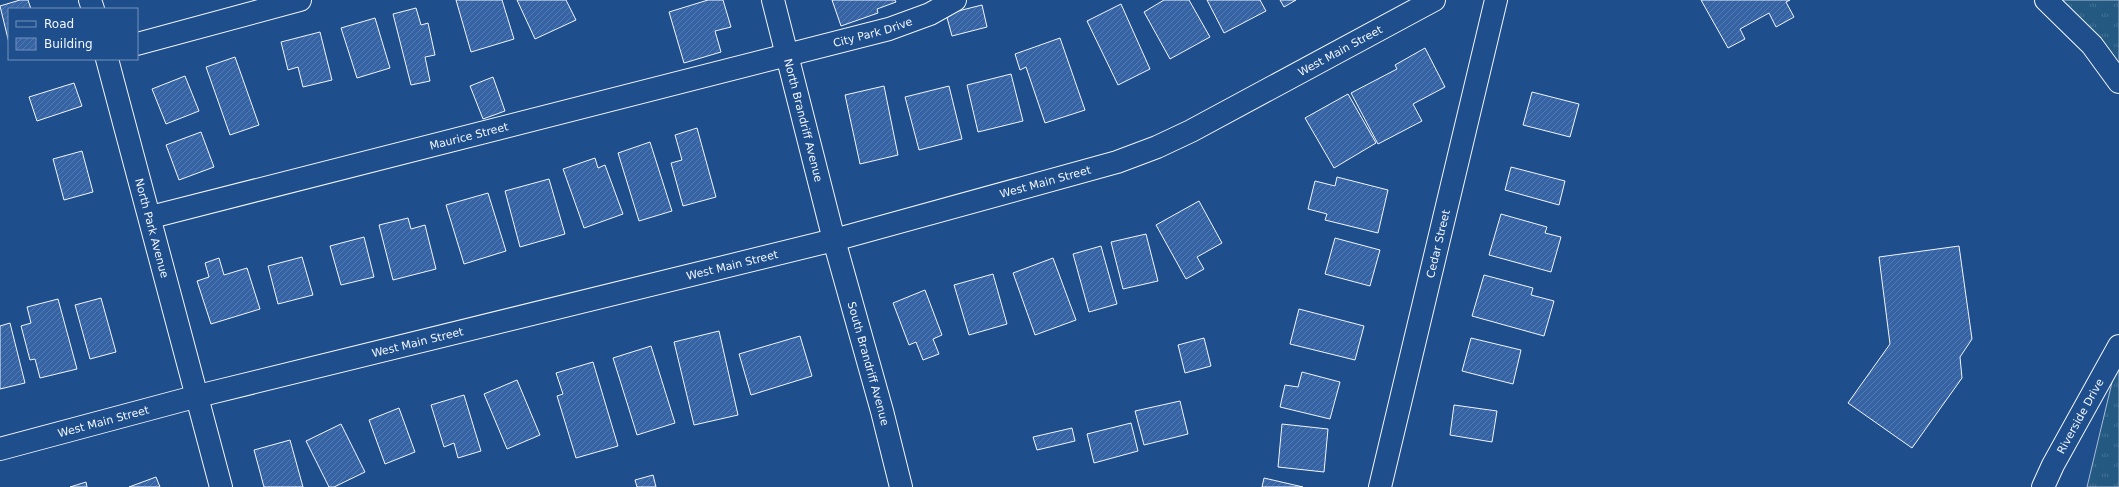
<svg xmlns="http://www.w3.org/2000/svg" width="2119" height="487" viewBox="0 0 2119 487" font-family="'DejaVu Sans',sans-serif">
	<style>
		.grass { fill: url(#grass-tufts); stroke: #a8bbd7 }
		.building { fill: url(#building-hatch); stroke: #f2f6ff }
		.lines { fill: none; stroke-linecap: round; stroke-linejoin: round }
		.minor-casing { stroke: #f2f6ff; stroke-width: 24 }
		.secondary-casing { stroke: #f2f6ff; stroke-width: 24 }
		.trunk-casing { stroke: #f2f6ff; stroke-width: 24 }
		.minor { stroke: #1f4e8c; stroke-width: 22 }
		.secondary { stroke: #1f4e8c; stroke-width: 22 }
		.trunk { stroke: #1f4e8c; stroke-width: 22 }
		.labels { text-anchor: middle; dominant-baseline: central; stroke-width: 3; stroke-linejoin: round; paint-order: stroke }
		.street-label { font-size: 11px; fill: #f2f6ff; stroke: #1f4e8c }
	</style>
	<defs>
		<pattern id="grass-tufts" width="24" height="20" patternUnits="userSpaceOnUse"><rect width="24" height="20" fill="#245a82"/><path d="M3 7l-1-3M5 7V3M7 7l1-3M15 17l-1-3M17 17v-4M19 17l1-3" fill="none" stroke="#447295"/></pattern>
		<pattern id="building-hatch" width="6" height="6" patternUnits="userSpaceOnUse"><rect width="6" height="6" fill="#3563a3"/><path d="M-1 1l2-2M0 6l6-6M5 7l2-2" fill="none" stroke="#537ab1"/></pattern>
	</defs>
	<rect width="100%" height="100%" fill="#1f4e8c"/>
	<path class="grass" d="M2045 0H2119V76Z
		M2119 353V487H2087Z"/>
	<path class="building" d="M20 0H28L31 9H9V43L0 6Z
		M456 0H502L514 39 471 52Z
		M517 0H566L576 20 535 39Z
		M708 0H723L731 27 715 31 721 52 684 63 669 12Z
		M832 0H895L896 2 877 9 878 13 841 26Z
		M1164 0H1189L1210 37 1170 59 1144 12Z
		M1207 0H1260L1266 11 1224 33Z
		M1280 0H1296L1284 7Z
		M1701 0H1790L1786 2 1794 17 1776 27 1769 13 1740 29 1745 39 1728 48Z
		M1121 4 1150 69 1118 85 1087 21Z
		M982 5 987 27 952 36 946 14Z
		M416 8 421 25 428 23 435 55 425 57 430 81 411 85 393 14Z
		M375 18 390 68 357 78 341 28Z
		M320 32 332 80 303 87 298 67 288 70 281 42Z
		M1060 38 1085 110 1045 123 1026 67 1020 70 1015 54Z
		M1425 48 1445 87 1413 104 1422 121 1378 144 1351 93 1397 69 1395 65Z
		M235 57 259 125 230 135 206 67Z
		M1011 74 1023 121 978 132 967 85Z
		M185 76 199 111 166 124 152 89Z
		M493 77 505 111 483 119 470 86Z
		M74 83 82 106 37 121 29 97Z
		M884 86 898 155 860 164 845 95Z
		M949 86 962 139 919 150 905 97Z
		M1532 92 1579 104 1570 137 1523 125Z
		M1348 94 1376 143 1334 168 1305 118Z
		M697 128 716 197 683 206 671 163 682 160 675 135Z
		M201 132 214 167 179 180 166 145Z
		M650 142 672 211 639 221 618 153Z
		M82 151 93 192 64 200 53 159Z
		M595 158 598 168 605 165 623 214 584 228 563 169Z
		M1511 167 1565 181 1559 205 1505 190Z
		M1337 177 1388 190 1378 233 1325 220 1327 214 1308 209 1315 181 1335 186Z
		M549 179 565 234 520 247 505 191Z
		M488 193 506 251 464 264 446 205Z
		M1199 201 1222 243 1197 257 1204 269 1186 279 1156 225Z
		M1501 214 1547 227 1545 233 1561 237 1551 272 1489 255Z
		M408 218 411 229 425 225 436 269 393 280 379 225Z
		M1146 234 1158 281 1123 289 1111 242Z
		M364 237 374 277 341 285 330 246Z
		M1335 238 1380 250 1370 286 1325 274Z
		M1101 246 1117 304 1089 312 1073 254Z
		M1959 246 1972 339 1960 357 1962 378 1912 448 1848 403 1890 344 1879 257Z
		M302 257 313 295 278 304 268 266Z
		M219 258 224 275 247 268 260 309 211 324 197 281 209 277 205 263Z
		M1053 258 1076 320 1035 335 1013 273Z
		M993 274 1007 324 969 335 954 285Z
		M1484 275 1533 288 1531 295 1554 301 1544 336 1472 316Z
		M925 290 942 335 933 339 939 354 923 360 916 342 909 345 893 303Z
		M101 298 116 352 90 359 75 305Z
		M58 299 77 369 40 378 35 359 30 360 21 326 31 323 27 307Z
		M1299 309 1364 326 1355 360 1290 344Z
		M10 323 25 383 0 389V326Z
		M719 331 738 415 694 425 674 342Z
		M800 336 812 376 751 395 739 354Z
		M1204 338 1211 366 1185 373 1178 345Z
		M1471 338 1521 350 1513 384 1462 371Z
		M651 346 675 423 637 435 613 358Z
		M593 362 618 446 576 458 557 396 563 394 556 373Z
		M1302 372 1340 382 1330 419 1280 407 1285 385 1298 387Z
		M517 380 540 435 507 449 484 394Z
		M464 395 481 451 458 458 454 443 444 447 431 405Z
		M1180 401 1188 434 1144 445 1135 411Z
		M1454 405 1497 411 1492 442 1450 435Z
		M399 408 415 452 385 464 369 420Z
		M1131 423 1138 451 1094 463 1087 434Z
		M341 424 365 472 334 487H329L306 441Z
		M1282 424 1328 429 1324 472 1278 467Z
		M1072 428 1075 441 1037 450 1033 437Z
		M290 440 303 487H264L254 450Z
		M653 475 656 487H637L635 480Z
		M156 477 160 487H129Z
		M1264 478 1303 487H1262Z
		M86 482 87 487H70Z"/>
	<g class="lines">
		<defs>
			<g id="minor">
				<path d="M90 0 93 9"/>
				<path d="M2046 0 2092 45 2119 82"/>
				<path d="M137 44 300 0"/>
				<path id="s1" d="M107 59 221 487"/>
				<path id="s2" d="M151 217 889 29 930 14 955 0"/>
				<path id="s3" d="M2043 487 2053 465 2119 346"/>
			</g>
			<g id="secondary">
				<path id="s4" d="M773 0 834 240 882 411 901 487"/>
				<path id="s5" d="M1380 487 1496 0"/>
			</g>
			<g id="trunk">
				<path id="s6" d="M0 449 198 396 834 240 1117 162 1157 147 1191 131 1434 0"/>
			</g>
		</defs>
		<use href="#minor" class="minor-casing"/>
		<use href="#secondary" class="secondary-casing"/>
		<use href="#trunk" class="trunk-casing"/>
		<use href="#minor" class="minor"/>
		<use href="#secondary" class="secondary"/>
		<use href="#trunk" class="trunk"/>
	</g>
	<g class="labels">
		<g class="street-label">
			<text stroke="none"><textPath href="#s2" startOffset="745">City Park Drive</textPath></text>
			<text stroke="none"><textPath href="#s6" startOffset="1403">West Main Street</textPath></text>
			<text stroke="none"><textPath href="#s4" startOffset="124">North Brandriff Avenue</textPath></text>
			<text stroke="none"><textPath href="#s2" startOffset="328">Maurice Street</textPath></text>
			<text stroke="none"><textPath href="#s6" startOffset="1079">West Main Street</textPath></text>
			<text stroke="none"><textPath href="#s1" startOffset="175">North Park Avenue</textPath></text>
			<text stroke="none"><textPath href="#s5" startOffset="250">Cedar Street</textPath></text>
			<text stroke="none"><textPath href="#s6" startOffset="755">West Main Street</textPath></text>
			<text stroke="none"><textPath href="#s6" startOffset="431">West Main Street</textPath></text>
			<text stroke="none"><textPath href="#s4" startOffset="376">South Brandriff Avenue</textPath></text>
			<text stroke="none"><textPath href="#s3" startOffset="80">Riverside Drive</textPath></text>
			<text stroke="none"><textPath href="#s6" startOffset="107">West Main Street</textPath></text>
		</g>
	</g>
	<rect x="8" y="8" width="130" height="52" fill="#1f4e8c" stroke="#7391ba"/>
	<rect x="16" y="21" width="20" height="6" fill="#1f4e8c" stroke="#7391ba"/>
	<text x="44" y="28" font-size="12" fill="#f2f6ff">Road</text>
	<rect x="16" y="38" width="20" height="12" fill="url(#building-hatch)" stroke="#7391ba"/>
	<text x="44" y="48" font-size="12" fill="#f2f6ff">Building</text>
</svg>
